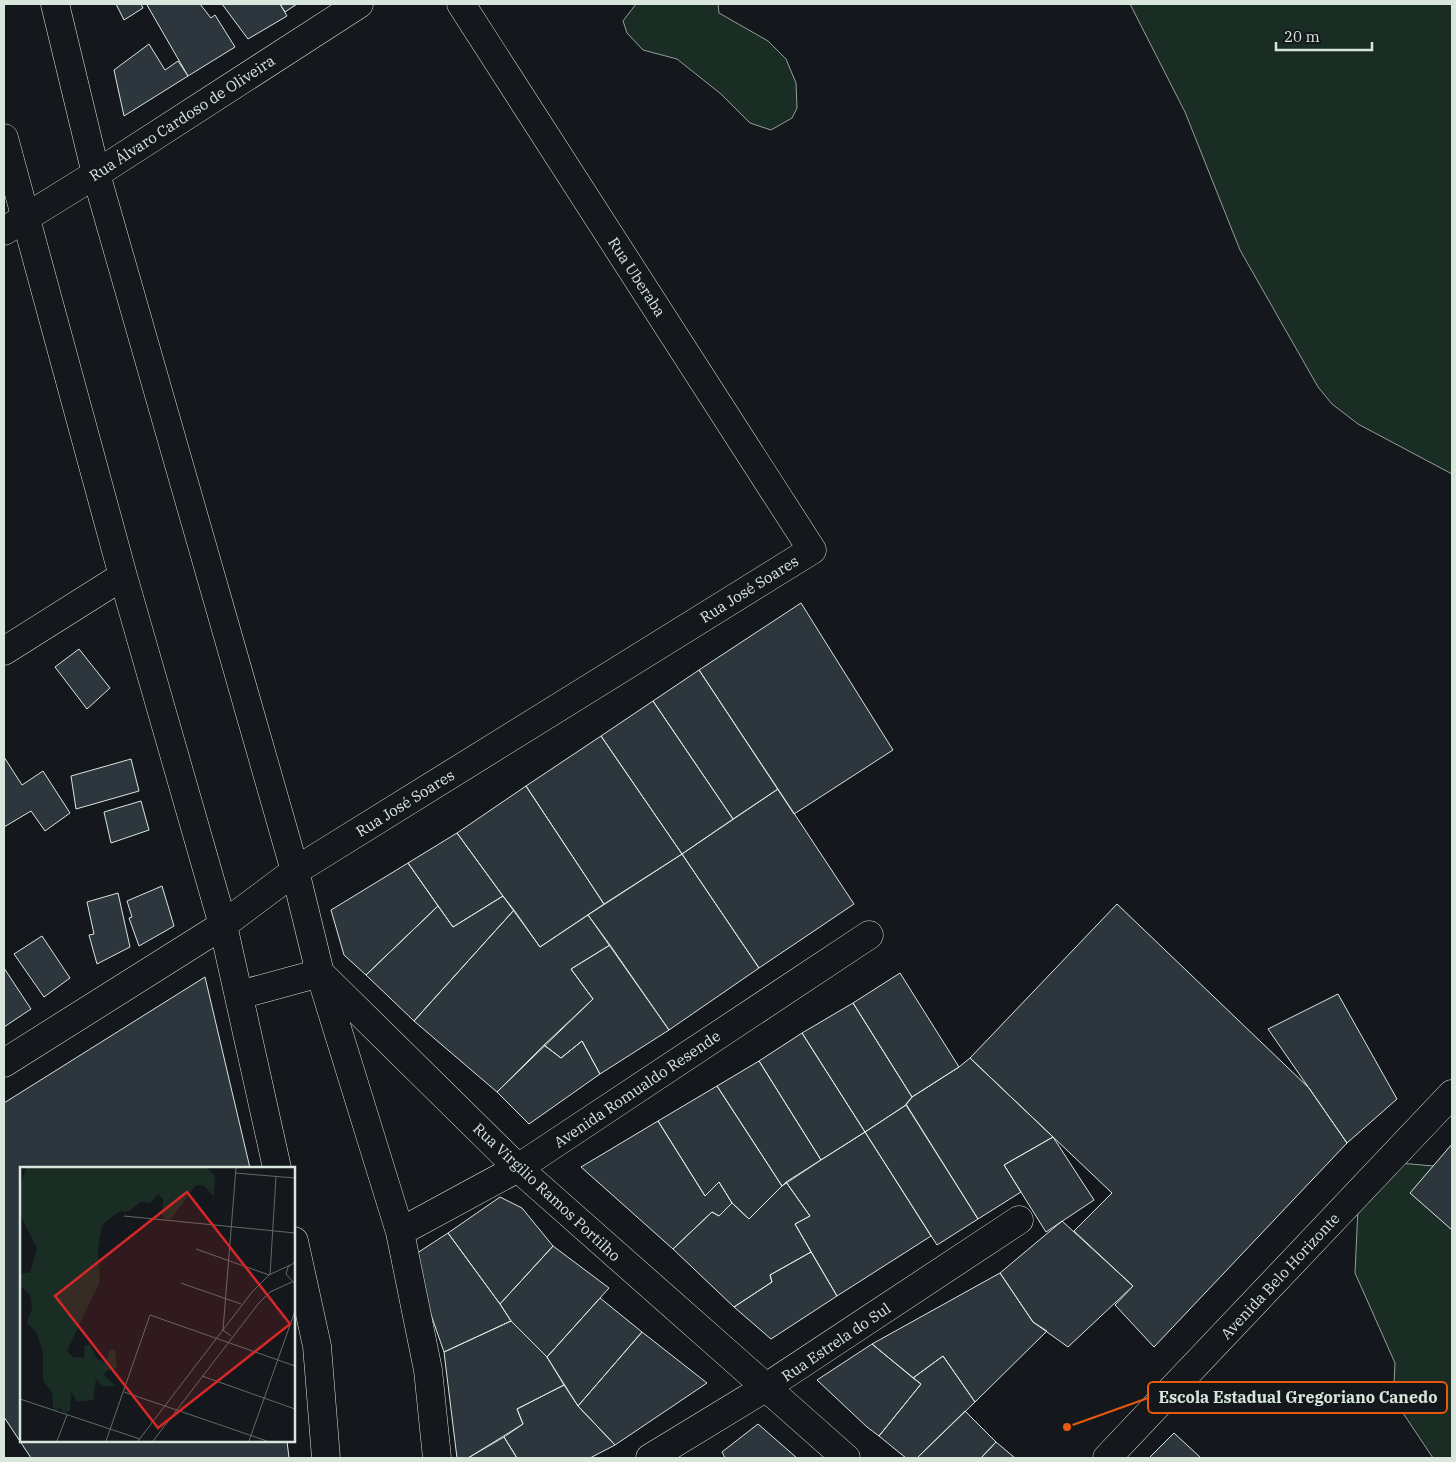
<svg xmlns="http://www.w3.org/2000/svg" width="1456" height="1462" viewBox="0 0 1456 1462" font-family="'IBM Plex Serif',serif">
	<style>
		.green { fill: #1a2d24; stroke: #939e99 }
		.building { fill: #2c363c; stroke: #d8e6dc }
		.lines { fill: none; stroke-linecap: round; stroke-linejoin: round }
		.minor-casing { stroke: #d8e6dc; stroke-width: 29 }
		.minor { stroke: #14181c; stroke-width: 28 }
		.labels { text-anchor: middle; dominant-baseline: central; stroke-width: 4; stroke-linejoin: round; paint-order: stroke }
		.street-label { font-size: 15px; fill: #d8e6dc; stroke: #14181c }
		.inset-road { fill: none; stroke: #626a69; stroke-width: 1 }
		.view { fill: #d62828; fill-opacity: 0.15; stroke: #d62828; stroke-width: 2.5 }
		.inset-edge { fill: none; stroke: #d8e6dc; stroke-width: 2.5 }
		.leader { fill: none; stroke: #e8590c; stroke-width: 2 }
		.callout-dot { fill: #e8590c; stroke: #14181c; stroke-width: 2 }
		.callout { fill: #14181c; stroke: #e8590c; stroke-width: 2 }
		.callout-label { font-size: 16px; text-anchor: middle; font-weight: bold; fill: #d8e6dc }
	</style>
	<rect width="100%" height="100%" fill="#14181c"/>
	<path class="green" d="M636 4H718L719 13 768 41 786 59 796 83 797 108 792 118 771 130 750 123 721 94 677 59 643 50 627 33 623 21Z
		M1130 4H1452V474L1358 424 1332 404 1318 387 1240 250 1185 112Z
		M1399 1163 1445 1167 1452 1174V1458H1433L1399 1407 1394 1384 1395 1363 1355 1273 1358 1208Z"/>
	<path class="building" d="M116 4H141L143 8 124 20Z
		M149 4H200L211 18 215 15 235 47 188 76 147 5Z
		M222 4H280L287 16 248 39Z
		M280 4H297L285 12Z
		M149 44 165 70 178 61 188 76 124 116 114 70Z
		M801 603 893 750 794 814 699 670Z
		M79 649 110 688 87 709 55 667Z
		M699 670 778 789 733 819 653 701Z
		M653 701 733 819 682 854 601 736Z
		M601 736 682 854 604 904 526 786Z
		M4 757 22 785 43 771 70 813 45 831 31 811 4 827Z
		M131 759 139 791 76 809 71 776Z
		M526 786 604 904 540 947 457 833Z
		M778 789 854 904 759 968 682 854Z
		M141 801 149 830 111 843 104 812Z
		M457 833 503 896 453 927 408 863Z
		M682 854 759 968 669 1030 588 915Z
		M408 863 438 906 366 975 344 955 331 910Z
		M162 886 174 926 139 946 129 918 132 917 127 901Z
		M118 893 130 947 97 964 89 935 94 934 87 902Z
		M503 896 514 910 414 1021 366 975 438 906 453 927Z
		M1117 904 1309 1088 1347 1143 1154 1347 1115 1305 1133 1286 1074 1231 1112 1193 970 1058Z
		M514 910 540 947 588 915 610 945 571 969 593 999 497 1092 414 1021Z
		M42 936 70 978 44 997 14 954Z
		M610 945 669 1030 600 1074 582 1041 561 1058 544 1045 593 999 571 969Z
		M4 968 31 1009 4 1027Z
		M900 973 959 1067 912 1097 853 1003Z
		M205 977 250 1168H21V1441H287L289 1458H31L4 1417V1103Z
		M1338 994 1397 1099 1347 1143 1268 1029Z
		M853 1003 912 1097 906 1105 865 1132 802 1033Z
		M802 1033 865 1132 821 1160 759 1061Z
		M582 1041 600 1074 529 1124 497 1092 544 1045 561 1058Z
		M970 1058 1053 1137 1004 1165 1021 1192 978 1219 906 1104 912 1097 959 1067Z
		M759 1061 821 1160 782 1186 717 1086Z
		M717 1086 782 1186 749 1219 732 1203 719 1182 705 1196 658 1121Z
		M906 1105 978 1219 937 1245 865 1132Z
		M658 1121 705 1196 719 1182 732 1203 719 1216 712 1212 673 1249 581 1167Z
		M865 1132 931 1236 837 1296 795 1224 810 1216 786 1182Z
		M1053 1137 1094 1200 1046 1232 1004 1165Z
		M1452 1144V1230L1410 1193Z
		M786 1182 810 1216 795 1224 811 1252 770 1275 772 1282 734 1307 673 1249 712 1212 719 1216 732 1203 749 1219Z
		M500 1197 522 1208 553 1246 500 1304 448 1233Z
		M1062 1221 1133 1286 1068 1347 1033 1322 1000 1273Z
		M448 1233 500 1304 511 1321 444 1352 411 1257Z
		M553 1246 609 1288 547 1357 511 1321 500 1304Z
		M811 1252 837 1296 771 1339 734 1307 772 1282 770 1275Z
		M1000 1273 1033 1322 1047 1331 975 1402 943 1356 913 1378 872 1344Z
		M600 1298 642 1332 578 1406 547 1357Z
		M511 1321 547 1357 564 1385 517 1409 523 1424 468 1458H457L444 1352Z
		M642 1332 707 1383 615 1445 578 1406Z
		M872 1344 921 1384 879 1436 867 1427 817 1380Z
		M943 1356 975 1402 917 1458H906L879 1436 921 1384 913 1378Z
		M564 1385 578 1406 615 1445 590 1458H517L504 1437 523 1424 517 1409Z
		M965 1411 996 1442 981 1458H917Z
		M758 1424 797 1458H725L722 1452Z
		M1174 1433 1201 1458H1149Z
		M504 1437 517 1458H468Z
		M996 1442 1015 1458H981Z"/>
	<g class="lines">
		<defs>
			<path id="minor" d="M55 4 96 174 295 871 320 973 400 1232 428 1370 437 1458
				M4 138 123 576 223 925 277 1168
				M4 231 96 174 359 4
				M4 651 123 576
				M239 995 320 973 518 1168 846 1458
				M4 1063 223 925 295 871 812 550 461 4
				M400 1232 518 1168 869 935
				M294 1241 317 1346 326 1458
				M650 1458 765 1388 1019 1220
				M1107 1458 1452 1094"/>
		</defs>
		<use href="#minor" class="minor-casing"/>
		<use href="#minor" class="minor"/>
	</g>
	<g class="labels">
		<g class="street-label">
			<text transform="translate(182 118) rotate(-33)">Rua Álvaro Cardoso de Oliveira</text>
			<text transform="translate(637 277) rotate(57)">Rua Uberaba</text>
			<text transform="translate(749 589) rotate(-32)">Rua José Soares</text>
			<text transform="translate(405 803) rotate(-32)">Rua José Soares</text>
			<text transform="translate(637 1089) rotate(-34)">Avenida Romualdo Resende</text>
			<text transform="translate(547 1192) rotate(43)">Rua Virgilio Ramos Portilho</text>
			<text transform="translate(1280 1276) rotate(-47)">Avenida Belo Horizonte</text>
			<text transform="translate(836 1342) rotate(-34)">Rua Estrela do Sul</text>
		</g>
	</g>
	<g transform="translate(20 1167)">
		<rect width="275" height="275" fill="#14181c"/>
		<path d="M7 1H187L195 9 194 29 183 18H176L151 52H144L142 47 143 32 138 27 130 36 121 35 109 44 98 45 82 58 78 81 80 114 47 184 53 190 64 191 65 178H70L77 192 87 196 89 183 95 182 97 201 88 203 83 208 96 219H82L76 212 73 233 57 235 51 225 50 243 45 246 39 240 37 244 33 241 32 225 23 213V185L17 166 7 156 12 141 10 127 0 119V106H10L17 81 1 50V13Z" fill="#1a2d24"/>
		<path class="inset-road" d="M215 6 275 11M0 7V48M104 49 275 66M176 82 249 108M275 95 268 100 266 107 275 117M250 108 256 10M161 116 221 137M211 169 203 163 216 1M182 209 275 242M104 225 247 274M0 232 120 272M37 274 47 248M86 274 130 148 275 199M118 274 232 125 249 108 270 98M133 274 238 137 250 125 272 115M229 274 275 144"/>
		<path class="view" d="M167 25 270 157 138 261 35 129Z"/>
		<rect width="275" height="275" class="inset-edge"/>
	</g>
	<path class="leader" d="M1067 1427L1148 1398"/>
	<circle class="callout-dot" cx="1067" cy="1427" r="5"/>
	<rect class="callout" x="1148" y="1382" width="299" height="31" rx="5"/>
	<g class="callout-label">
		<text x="1298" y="1403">Escola Estadual Gregoriano Canedo</text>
	</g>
	<rect width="1456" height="1462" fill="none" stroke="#d8e6dc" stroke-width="10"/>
	<path d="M1276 42v8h96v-8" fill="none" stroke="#d8e6dc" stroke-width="2.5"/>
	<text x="1284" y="42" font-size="15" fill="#d8e6dc" stroke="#14181c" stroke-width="4" paint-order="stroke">20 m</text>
</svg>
